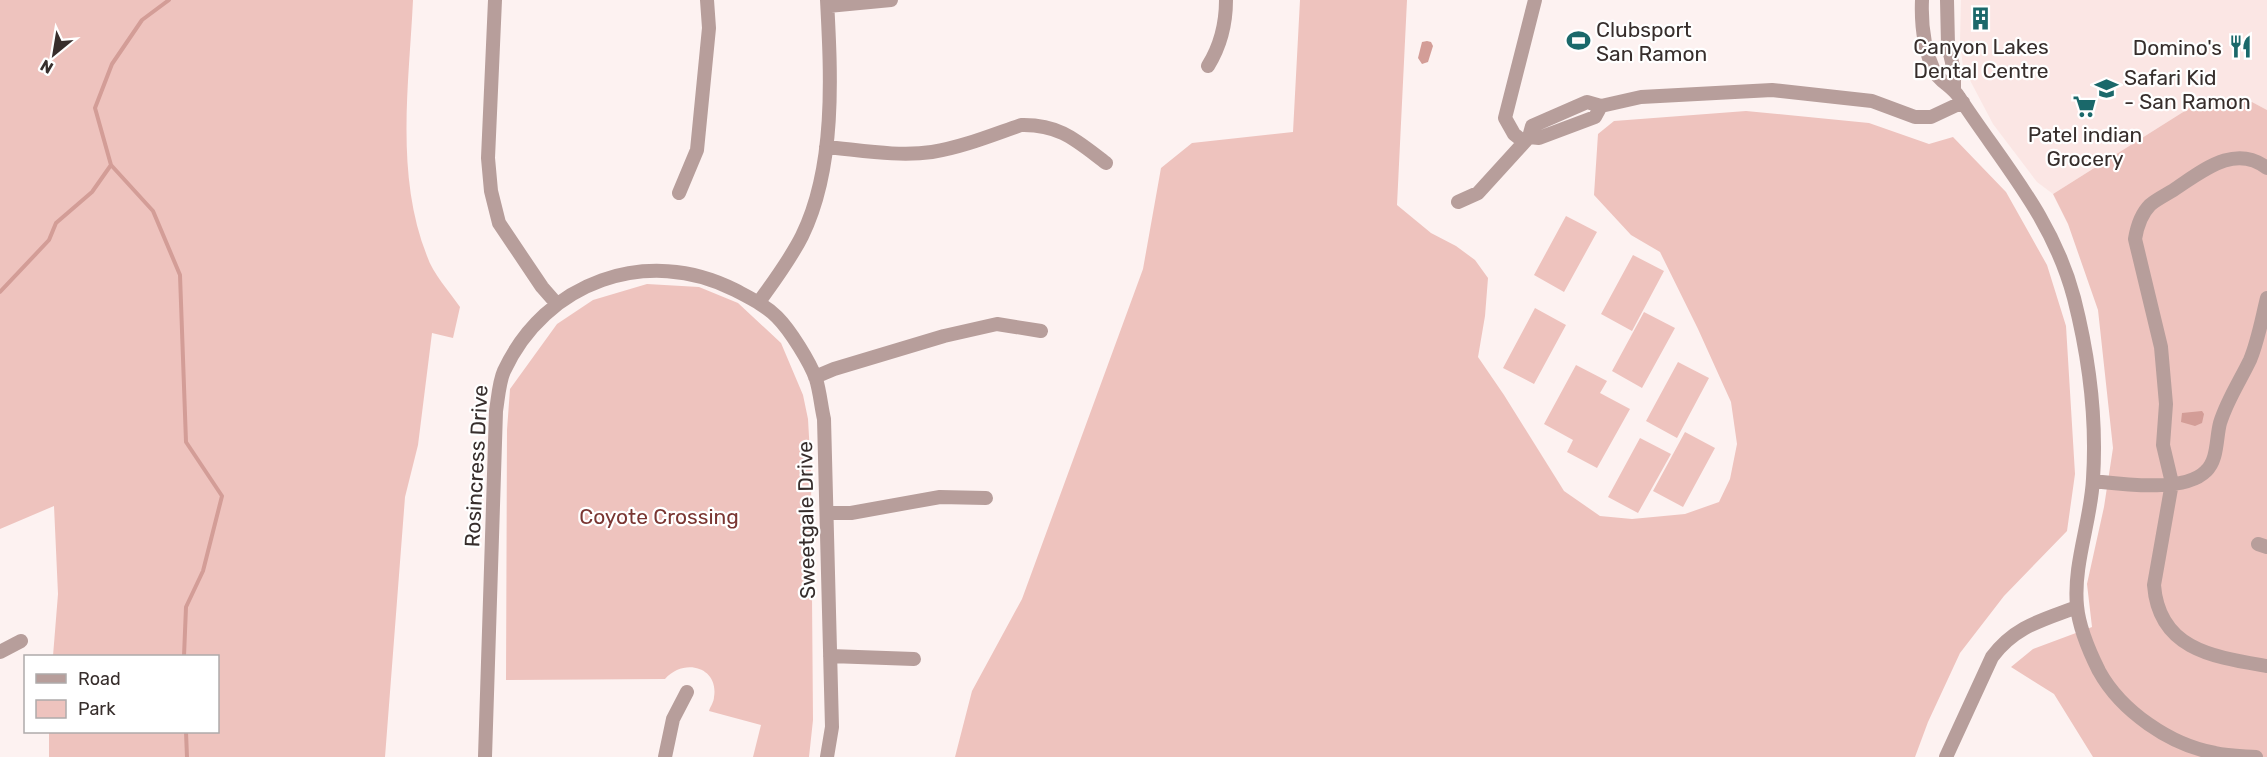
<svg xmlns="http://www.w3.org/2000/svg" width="2267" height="757" viewBox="0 0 2267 757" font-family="Rubik,sans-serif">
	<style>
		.built { fill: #fbe6e4 }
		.green { fill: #eec3be }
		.water { fill: #d39d97 }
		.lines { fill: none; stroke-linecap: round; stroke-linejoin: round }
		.stream { stroke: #d39d97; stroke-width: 4 }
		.street { stroke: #b79e9b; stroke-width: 14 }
		.labels { text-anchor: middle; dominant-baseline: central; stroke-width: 4.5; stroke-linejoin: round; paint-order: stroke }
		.poi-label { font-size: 21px; fill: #372e2c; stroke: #fff; text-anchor: start }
		.street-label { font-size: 21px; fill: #372e2c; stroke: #fff }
		.park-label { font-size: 21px; fill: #7a3632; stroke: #fff }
	</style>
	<rect width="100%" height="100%" fill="#fdf2f1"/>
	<path class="built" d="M1961 0H2267V110L2252 102H2199L2053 194 2037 182 1993 124 1963 67 1960 42Z"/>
	<path class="green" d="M0 0H413C409 85 395 175 427 256 433 274 449 291 460 307L453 338 432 333 418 445 405 497 385 757H49V732H218V656H53L58 594 54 506 0 529Z
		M1300 0H1407L1397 205 1431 233 1456 246 1475 260 1488 278 1485 316 1478 357 1504 395 1564 491 1600 516 1632 519 1685 514 1719 502 1730 479 1737 444 1731 402 1698 329 1660 252 1631 235 1594 195 1598 134 1614 121 1746 111 1869 123 1929 144 1953 137 2006 192 2047 265 2066 326 2075 474 2067 531 2004 596 1960 653 1928 722 1915 757H955L972 691 1022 599 1143 269 1161 168 1192 143 1293 132Z
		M2199 102H2252L2267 110V757H2093L2054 694 2011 667 2033 649 2092 627 2087 584 2104 507 2113 448 2098 310 2068 224 2053 194Z
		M1566 216 1597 232 1564 292 1534 275Z
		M1633 255 1664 271 1632 331 1601 314Z
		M647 284 699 287 738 303 781 343 803 395 808 419 811 472 813 720 809 757H753L761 725 709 711C710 707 714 702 714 697 719 668 685 657 665 679L506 680 507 430 510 389 557 324 593 300Z
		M1535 308 1566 325 1534 384 1503 368Z
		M1644 312 1675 328 1642 388 1612 371Z
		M1678 362 1709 378 1677 438 1646 421Z
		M1576 365 1607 381 1600 393 1630 409 1597 468 1567 452 1573 440 1544 424Z
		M1685 432 1715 448 1683 507 1653 491Z
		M1640 438 1671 454 1638 513 1608 497Z"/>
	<path class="water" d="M1427 41 1431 42 1433 46 1428 62 1422 64 1418 58 1422 42Z
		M2202 411 2204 414 2202 423 2195 426 2181 422 2182 413Z"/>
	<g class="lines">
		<path class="stream" d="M169 0 142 20 112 64 95 108 111 165 153 211 180 275 186 442 222 496 203 571 186 607 184 656
			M0 292 49 240 56 223 92 192 111 165
			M186 732 187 757"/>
		<path class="street" d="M495 0 488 158 491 191 499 223 542 287 556 303
			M1922 0C1921 24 1924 49 1934 71 1939 81 1953 87 1959 97 2003 164 2053 218 2074 298 2089 357 2097 418 2093 479 2091 521 2073 564 2077 606 2079 628 2089 651 2099 671 2121 711 2170 745 2215 753 2228 756 2242 756 2256 757
			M1947 0 1948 45 1954 71V88
			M828 6 891 0
			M1208 66C1221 45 1226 25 1226 0
			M1529 137 1539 138 1595 117 1601 106
			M1524 142 1514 134 1505 118 1535 0
			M826 147C860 150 898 157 932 152 963 147 992 135 1021 125 1060 124 1077 141 1106 163
			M2267 168C2236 144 2205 169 2178 187 2170 193 2158 198 2150 205 2141 214 2137 227 2135 239L2161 347 2166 404 2163 445 2172 483 2154 585C2159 650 2214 657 2267 666
			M679 193 697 150 709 28 707 0
			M1458 202 1478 193 1529 137 1532 126 1587 102 1601 106 1641 97 1772 90 1872 101 1915 117H1931L1963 102
			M759 302C774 281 790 260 802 236 836 167 831 75 827 0
			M815 377 834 369 944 336 997 324 1041 331
			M2093 481C2121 484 2185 493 2206 471 2218 460 2216 438 2220 423 2227 400 2240 381 2250 360 2258 341 2262 318 2267 298
			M827 513H851L940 497 986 498
			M2258 544 2267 547
			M0 652 21 641
			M830 656 914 659
			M485 757 496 411C498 399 499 382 504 371 545 282 647 245 735 290 750 298 765 305 777 317 790 330 810 362 816 379 820 392 821 406 824 419L832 727 827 757
			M665 757 673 719 687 692
			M1946 757 1992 657C2015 626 2043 620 2077 607"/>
	</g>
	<defs>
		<symbol id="building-bare" viewBox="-9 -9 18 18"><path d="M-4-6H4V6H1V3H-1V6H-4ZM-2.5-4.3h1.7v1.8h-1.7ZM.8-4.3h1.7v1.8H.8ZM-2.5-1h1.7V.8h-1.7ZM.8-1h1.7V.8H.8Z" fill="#1a686a" stroke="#fff" stroke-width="2.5" paint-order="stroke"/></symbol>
		<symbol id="stadium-bare" viewBox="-9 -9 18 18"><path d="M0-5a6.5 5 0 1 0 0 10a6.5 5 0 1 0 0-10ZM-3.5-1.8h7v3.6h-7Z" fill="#1a686a" stroke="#fff" stroke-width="2.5" paint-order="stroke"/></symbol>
		<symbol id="restaurant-bare" viewBox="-9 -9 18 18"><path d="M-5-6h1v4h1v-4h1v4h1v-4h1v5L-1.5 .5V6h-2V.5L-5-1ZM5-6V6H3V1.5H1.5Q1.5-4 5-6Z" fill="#1a686a" stroke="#fff" stroke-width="2.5" paint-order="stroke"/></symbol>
		<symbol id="school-bare" viewBox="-9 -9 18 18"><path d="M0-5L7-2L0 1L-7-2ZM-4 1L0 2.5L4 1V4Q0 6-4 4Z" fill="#1a686a" stroke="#fff" stroke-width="2.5" paint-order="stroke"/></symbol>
		<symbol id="supermarket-bare" viewBox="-9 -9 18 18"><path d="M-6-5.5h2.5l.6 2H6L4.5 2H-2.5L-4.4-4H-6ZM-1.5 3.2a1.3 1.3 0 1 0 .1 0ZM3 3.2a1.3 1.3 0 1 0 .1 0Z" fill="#1a686a" stroke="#fff" stroke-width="2.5" paint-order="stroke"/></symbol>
	</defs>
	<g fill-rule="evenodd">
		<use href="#building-bare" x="1964" y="2" width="33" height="33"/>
		<use href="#stadium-bare" x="1562" y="24" width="33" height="33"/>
		<use href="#restaurant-bare" x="2224" y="30" width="33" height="33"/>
		<use href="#school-bare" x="2090" y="72" width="33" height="33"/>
		<use href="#supermarket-bare" x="2068" y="90" width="33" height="33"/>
	</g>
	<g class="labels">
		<g class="poi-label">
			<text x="1596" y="29">Clubsport<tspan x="1596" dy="24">San Ramon</tspan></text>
			<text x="1981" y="46" text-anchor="middle">Canyon Lakes<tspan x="1981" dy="24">Dental Centre</tspan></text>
			<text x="2222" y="47" text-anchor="end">Domino's</text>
			<text x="2124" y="77">Safari Kid<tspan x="2124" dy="24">- San Ramon</tspan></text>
			<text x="2085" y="134" text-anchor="middle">Patel indian<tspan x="2085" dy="24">Grocery</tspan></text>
		</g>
		<g class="street-label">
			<text transform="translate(476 466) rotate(-87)">Rosincress Drive</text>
			<text transform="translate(806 520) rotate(-91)">Sweetgale Drive</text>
		</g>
		<g class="park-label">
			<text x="659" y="516">Coyote Crossing</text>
		</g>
	</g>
	<rect x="24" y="655" width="195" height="78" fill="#ffffff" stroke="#afabab" stroke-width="1.5"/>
	<rect x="36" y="674" width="30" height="9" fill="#b79e9b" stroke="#afabab" stroke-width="1.5"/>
	<text x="78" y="685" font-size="18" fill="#372e2c">Road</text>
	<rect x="36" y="700" width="30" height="18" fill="#eec3be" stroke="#afabab" stroke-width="1.5"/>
	<text x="78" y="715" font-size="18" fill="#372e2c">Park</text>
	<g transform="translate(54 54) rotate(210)" stroke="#ffffff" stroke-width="4.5" paint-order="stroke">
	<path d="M0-4.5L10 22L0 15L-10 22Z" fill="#372e2c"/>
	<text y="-9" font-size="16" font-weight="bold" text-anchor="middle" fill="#372e2c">N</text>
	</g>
</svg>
